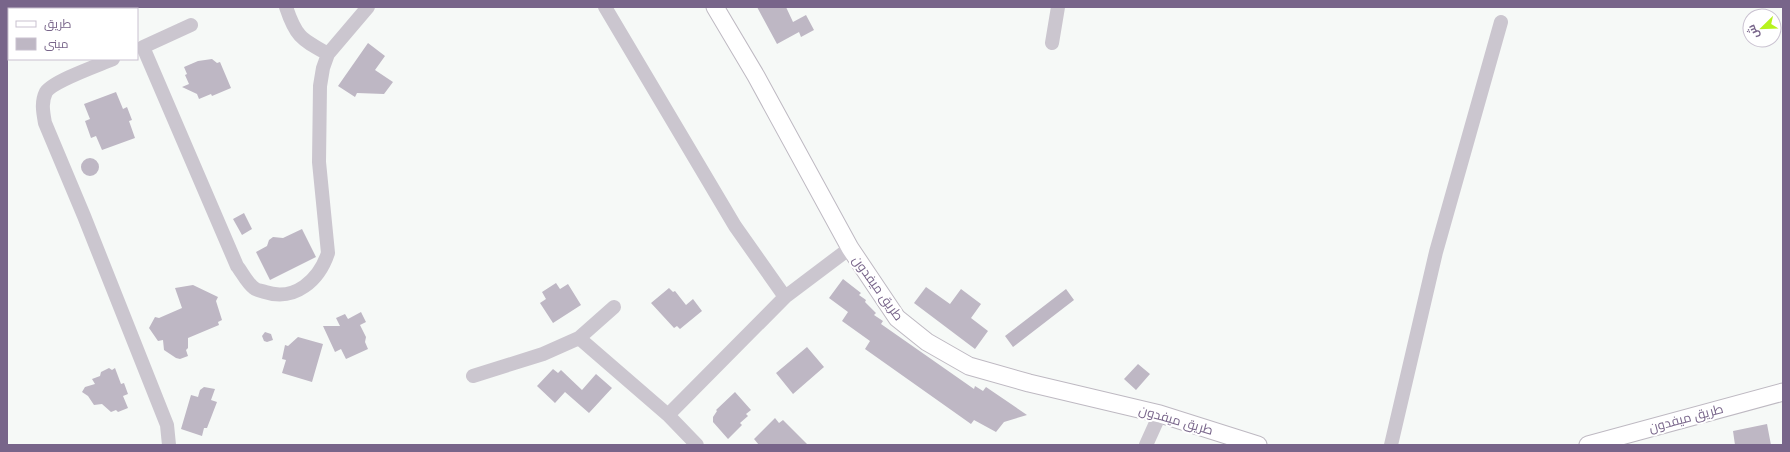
<svg xmlns="http://www.w3.org/2000/svg" width="1790" height="452" viewBox="0 0 1790 452" font-family="'DM Sans',Cairo,sans-serif">
	<style>
		.building { fill: #beb7c4 }
		.lines { fill: none; stroke-linecap: round; stroke-linejoin: round }
		.major-casing { stroke: #beb9c2; stroke-width: 19 }
		.minor { stroke: #cbc6cf; stroke-width: 14 }
		.major { stroke: #fff; stroke-width: 17 }
		.labels { text-anchor: middle; dominant-baseline: central; stroke-width: 4; stroke-linejoin: round; paint-order: stroke }
		.street-label { font-size: 13px; fill: #78658a; stroke: #fff }
	</style>
	<rect width="100%" height="100%" fill="#f6f9f7"/>
	<path class="building" d="M757 7H786L793 22 806 15 814 30 801 37 799 32 777 44Z
		M368 43 385 56 375 70 393 82 384 94 357 93 355 97 338 86Z
		M212 59 217 63 220 62 231 88 212 96 211 94 199 99 197 94 182 87 189 84 185 75 187 74 184 67 198 61Z
		M116 92 123 109 127 107 132 120 129 121 135 138 102 150 96 136 91 138 85 121 90 119 84 104Z
		M81 167a9 9 0 1 1 18 0a9 9 0 1 1-18 0Z
		M244 213 252 229 242 235 233 219Z
		M302 229 316 257 270 280 256 252 267 246 269 240 273 237 283 238Z
		M843 279 861 293 859 295 866 300 865 302 876 313 874 315 883 321 881 324 974 389 975 386 983 391 986 387 1027 415 1004 422 996 432 974 420 971 424 865 349 870 341 842 321 848 312 829 298Z
		M556 283 560 289 568 284 581 305 553 323 540 303 546 299 542 292Z
		M193 285 218 297 216 301 222 320 218 322 219 325 188 338V348L186 350 188 356 180 359 176 358 164 350 163 340 158 341 149 328 155 317 159 318 182 308 175 288Z
		M926 287 950 304 961 289 981 304 971 318 988 331 975 349 914 303Z
		M669 288 673 292 675 291 686 305 693 299 702 311 680 329 677 326 674 328 651 303Z
		M1066 289 1074 300 1013 347 1005 336Z
		M361 312 366 322 360 325 366 337 365 342 368 349 346 359 341 349 335 352 323 326H340L336 318 345 314 348 319Z
		M265 332 271 334 273 340 267 342 264 341 262 336Z
		M298 337 323 344 312 382 282 373 286 360 282 359 285 345 288 346Z
		M807 347 824 367 793 394 776 373Z
		M1138 364 1150 374 1136 390 1124 379Z
		M109 368 112 370 115 368 121 384 124 383 128 394 123 396 128 408 118 412 116 410 111 412 102 404 94 405 88 396 82 392 85 387 95 384 92 379 100 376 101 372Z
		M553 369 558 373 561 370 582 390 596 374 612 388 589 413 565 392 555 403 537 386Z
		M204 387 215 389 211 400 217 402 207 428H204L202 436 181 429 191 395 198 397 200 390Z
		M735 392 751 410 746 414 748 416 740 423 742 425 728 439 713 422V417L717 411 716 410Z
		M775 418 779 423 783 420 808 445H759L754 439Z
		M1767 424 1771 445H1735L1733 431Z"/>
	<g class="lines">
		<defs>
			<path id="major" d="M715 7 756 76 850 248 897 318 927 342 969 366 1029 383 1160 414 1258 445
				M1588 445 1783 392"/>
		</defs>
		<use href="#major" class="major-casing"/>
		<path class="minor" d="M286 7C296 37 301 39 328 54
			M605 7 735 226 785 297
			M191 25 143 47 237 266C242 272 247 283 254 288 256 290 262 291 265 292 295 302 319 280 328 253L319 162 320 86 323 68 328 54 368 7
			M1052 43 1058 7
			M113 59C99 65 53 81 46 92 41 102 43 112 45 123L84 216 167 425 169 445
			M579 338 614 307
			M473 376 543 354 579 338 668 415 697 445
			M668 415 785 297 850 248
			M1146 445 1160 414
			M1391 445 1436 252 1501 22"/>
		<use href="#major" class="major"/>
	</g>
	<g class="labels">
		<g class="street-label">
			<text transform="translate(878 288) rotate(54)">طريق ميفدون</text>
			<text transform="translate(1686 418) rotate(-15)">طريق ميفدون</text>
			<text transform="translate(1176 420) rotate(16)">طريق ميفدون</text>
		</g>
	</g>
	<rect width="1790" height="452" fill="none" stroke="#78658a" stroke-width="16"/>
	<rect x="8" y="8" width="130" height="52" fill="#ffffff" stroke="#c9c1d0"/>
	<rect x="16" y="21" width="20" height="6" fill="#ffffff" stroke="#c9c1d0"/>
	<text x="44" y="28" font-size="12" fill="#78658a">طريق</text>
	<rect x="16" y="38" width="20" height="12" fill="#beb7c4" stroke="#c9c1d0"/>
	<text x="44" y="48" font-size="12" fill="#78658a">مبنى</text>
	<g transform="translate(1762 28) rotate(247)"><circle r="19" fill="#ffffff" stroke="#c9c1d0"/>
	<path d="M0-3L7 15L0 10L-7 15Z" fill="#b6f31d"/>
	<text y="-6" font-size="11" font-weight="bold" text-anchor="middle" fill="#78658a">ش</text>
	</g>
</svg>
